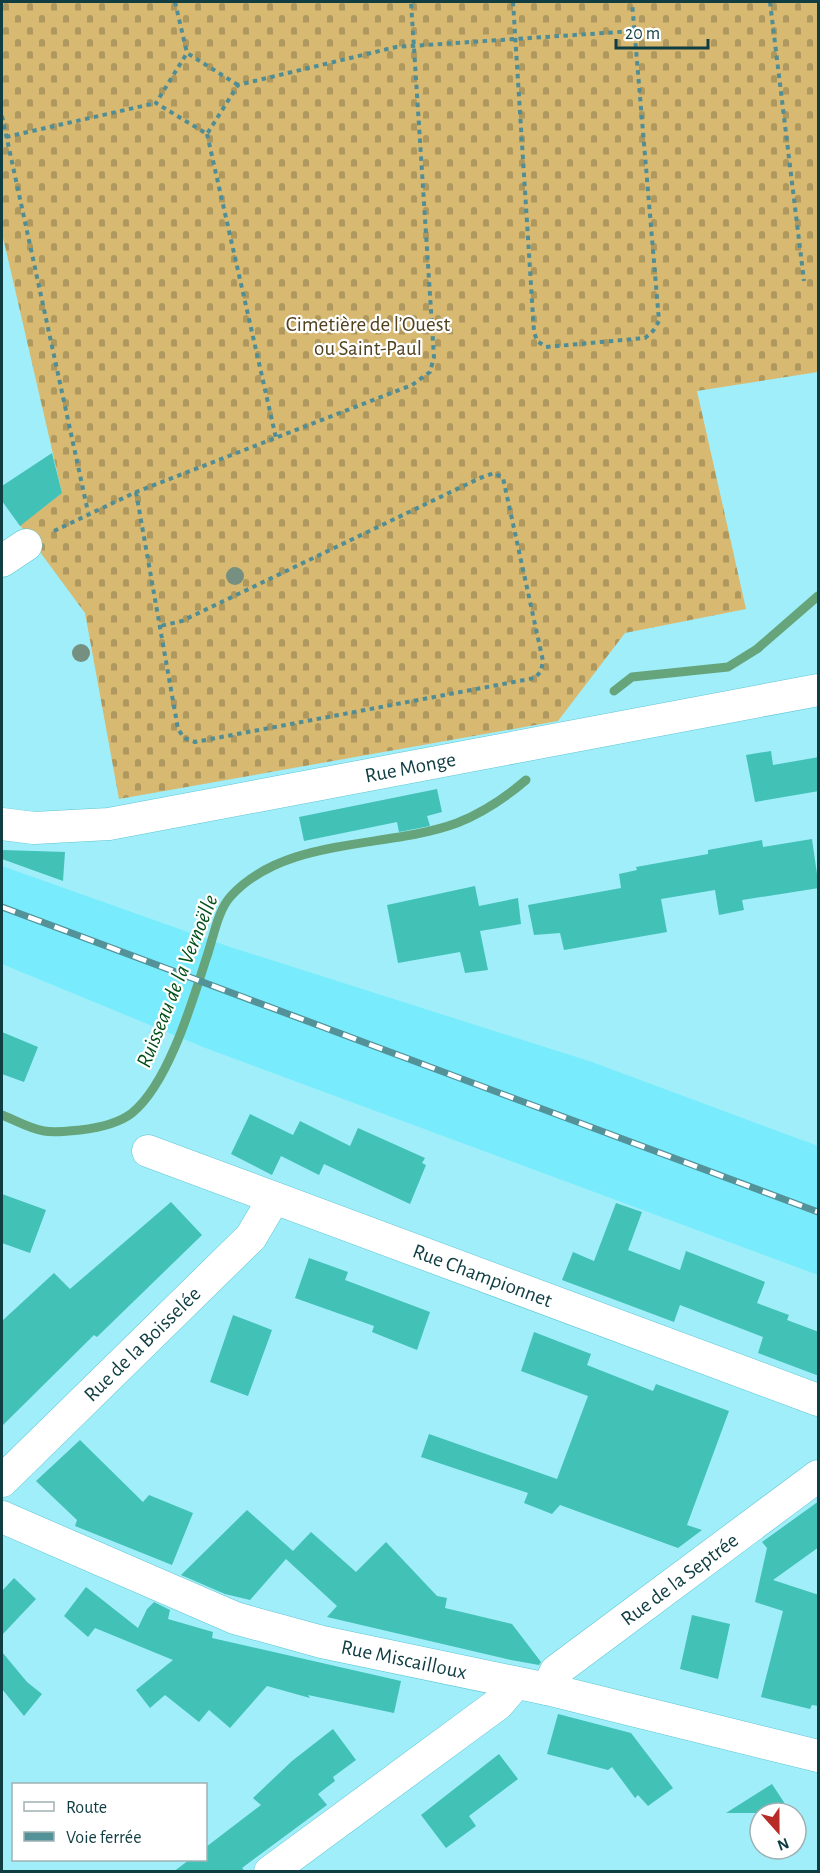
<svg xmlns="http://www.w3.org/2000/svg" width="820" height="1873" viewBox="0 0 820 1873" font-family="'Alegreya Sans',sans-serif">
	<style>
		.built { fill: #78ecfc }
		.cemetery { fill: url(#cemetery-stones) }
		.lines { fill: none; stroke-linecap: round; stroke-linejoin: round }
		.stream { stroke: #66a57b; stroke-width: 9 }
		.building { fill: #42c1b6 }
		.minor-casing { stroke: #5ec5d3; stroke-width: 33 }
		.path { stroke: #518d95; stroke-width: 4; stroke-dasharray: 4.5 4.5; stroke-linecap: butt }
		.minor { stroke: #fff; stroke-width: 32 }
		.rail-casing { stroke: #54929a; stroke-width: 7 }
		.rail { stroke: #fff; stroke-width: 4.5; stroke-dasharray: 14; stroke-linecap: butt }
		.tree { fill: #759081 }
		.labels { text-anchor: middle; dominant-baseline: central; stroke-width: 4.5; stroke-linejoin: round; paint-order: stroke }
		.park-label { font-size: 21px; fill: #52431f; stroke: #fff }
		.street-label { font-size: 21px; fill: #0f3d42; stroke: #fff }
		.water-label { font-size: 22px; font-style: italic; fill: #004f17; stroke: #fff }
	</style>
	<defs>
		<pattern id="cemetery-stones" width="16" height="16" patternUnits="userSpaceOnUse" patternTransform="scale(1.5)"><rect width="16" height="16" fill="#d8b971"/><path d="M2 7V4a2 2 0 0 1 4 0v3zM10 15v-3a2 2 0 0 1 4 0v3z" fill="#ae985e"/></pattern>
	</defs>
	<rect width="100%" height="100%" fill="#a0eef9"/>
	<path class="built" d="M2 866 230 947 592 1062 818 1146V1275L203 1047 2 964Z"/>
	<path class="cemetery" d="M2 2H818V372L697 391 746 609 625 633 558 721 119 799 85 613 20 525 62 493 2 233Z"/>
	<g class="lines">
		<path class="stream" d="M614 691 632 677 728 667 757 649 818 596
			M2 1115C15 1120 30 1129 44 1131 55 1133 69 1131 80 1130 97 1128 118 1124 132 1113 168 1084 192 1003 206 959 213 940 217 911 231 896 286 836 387 849 457 823 482 813 505 798 526 780"/>
	</g>
	<path class="building" d="M52 453 62 493 20 526 2 501V486Z
		M771 751 773 765 819 757V791L755 802 746 755Z
		M437 789 442 812 427 816 430 826 399 832 397 822 304 841 299 817Z
		M812 839 819 888 742 900 744 910 719 915 715 890 661 899 667 932 564 950 560 933 534 935 528 905 621 888 619 874 637 870 636 867 708 854V850L762 840 763 847Z
		M2 850 65 852 63 881 2 859Z
		M475 886 479 906 518 898 521 924 480 931 488 970 465 973 460 952 398 963 387 905Z
		M2 1032 38 1047 24 1082 2 1074Z
		M250 1114 293 1135 300 1121 350 1146 358 1128 425 1158 422 1163 426 1165 410 1204 324 1164 319 1175 281 1156 272 1175 231 1154Z
		M2 1194 46 1210 30 1253 2 1243Z
		M171 1202 202 1235 97 1337 94 1335 2 1426V1321L54 1273 70 1289Z
		M616 1203 642 1212 628 1250 680 1270 686 1251 765 1282 757 1303 789 1315 787 1320 819 1332V1376L758 1353 763 1337 680 1305 674 1322 562 1280 573 1252 594 1261Z
		M309 1258 348 1272 345 1280 430 1312 417 1350 372 1332 374 1326 295 1298Z
		M233 1315 272 1330 248 1396 210 1382Z
		M534 1332 591 1354 587 1365 653 1391 656 1384 729 1411 687 1525 702 1530 678 1548 560 1505 552 1514 524 1503 528 1493 421 1457 429 1434 557 1479 588 1396 521 1371Z
		M80 1440 143 1502 149 1495 193 1513 172 1565 75 1526 77 1520 36 1481Z
		M819 1501V1547L773 1580 819 1595V1706L812 1705 810 1709 761 1697 783 1611 755 1602 767 1548 762 1542Z
		M247 1510 293 1551 311 1532 356 1572 386 1542 437 1596 447 1598 445 1608 512 1624 541 1662 539 1665 511 1660 327 1617 337 1606 286 1559 250 1600 225 1594 181 1575Z
		M14 1578 36 1599 2 1635V1591Z
		M86 1587 138 1628 147 1609 154 1602 170 1610 168 1619 213 1632 212 1638 401 1681 394 1713 308 1695 310 1698 267 1686 230 1728 209 1710 199 1722 165 1695 150 1708 136 1690 173 1660 95 1628 88 1637 64 1616Z
		M692 1615 730 1624 718 1679 680 1669Z
		M2 1652 27 1682 42 1694 24 1716 2 1689Z
		M558 1714 631 1733 673 1788 648 1806 638 1795 635 1798 612 1767 608 1770 547 1754Z
		M333 1729 356 1760 333 1777 335 1781 318 1794 327 1805 242 1868 246 1872H173L189 1860H206V1847L261 1805 253 1798 292 1761Z
		M499 1754 518 1779 469 1816 476 1826 446 1848 421 1815Z
		M772 1784 791 1813H726Z"/>
	<g class="lines">
		<defs>
			<g id="minor">
				<path d="M2 561 26 545"/>
				<path id="s1" d="M2 824 34 828 109 824 818 690"/>
				<path id="s2" d="M148 1151 818 1400"/>
				<path id="s3" d="M2 1481 251 1237 274 1198"/>
				<path id="s4" d="M2 1517 235 1618 322 1642 547 1689 818 1756"/>
				<path id="s5" d="M547 1689 556 1671 818 1476"/>
				<path d="M270 1872 498 1704 516 1683"/>
			</g>
		</defs>
		<use href="#minor" class="minor-casing"/>
		<path class="path" d="M175 2 187 53
			M513 2 534 332 537 341 546 347 645 338 653 331 659 321 632 2
			M770 2 804 281
			M238 85 187 53 156 103 207 134 238 85 396 47 634 31
			M2 116 88 512
			M207 134 276 438
			M6 137 156 103
			M136 492 178 729 184 738 195 742 535 678 541 671 543 661 503 478 494 473 480 478 182 621 160 626
			M54 531 136 492 412 385 430 372 434 357 411 2"/>
		<use href="#minor" class="minor"/>
		<defs>
			<path id="rail" d="M2 907 818 1212"/>
		</defs>
		<use href="#rail" class="rail-casing"/>
		<use href="#rail" class="rail"/>
	</g>
	<g class="tree">
		<circle cx="235" cy="576" r="9"/>
		<circle cx="81" cy="653" r="9"/>
	</g>
	<g class="labels">
		<g class="park-label">
			<text x="368" y="324">Cimetière de l’Ouest<tspan x="368" dy="24">ou Saint-Paul</tspan></text>
		</g>
		<g class="street-label">
			<text stroke="none"><textPath href="#s1" startOffset="414">Rue Monge</textPath></text>
			<text stroke="none"><textPath href="#s2" startOffset="357">Rue Championnet</textPath></text>
			<text stroke="none"><textPath href="#s3" startOffset="196">Rue de la Boisselée</textPath></text>
			<text stroke="none"><textPath href="#s5" startOffset="174">Rue de la Septrée</textPath></text>
			<text stroke="none"><textPath href="#s4" startOffset="428">Rue Miscailloux</textPath></text>
		</g>
		<g class="water-label">
			<text transform="translate(177 981) rotate(-68)">Ruisseau de la Vernoëlle</text>
		</g>
	</g>
	<rect width="820" height="1873" fill="none" stroke="#0f3d42" stroke-width="6"/>
	<rect x="12" y="1783" width="195" height="78" fill="#ffffff" stroke="#9fb1b3" stroke-width="1.5"/>
	<rect x="24" y="1802" width="30" height="9" fill="#ffffff" stroke="#9fb1b3" stroke-width="1.5"/>
	<text x="66" y="1813" font-size="18" fill="#0f3d42">Route</text>
	<rect x="24" y="1832" width="30" height="9" fill="#54929a" stroke="#9fb1b3" stroke-width="1.5"/>
	<text x="66" y="1843" font-size="18" fill="#0f3d42">Voie ferrée</text>
	<g transform="translate(778 1831) rotate(159)"><circle r="28" fill="#ffffff" stroke="#9fb1b3" stroke-width="1.5"/>
	<path d="M0-4.5L10 22L0 15L-10 22Z" fill="#b92b27"/>
	<text y="-9" font-size="16" font-weight="bold" text-anchor="middle" fill="#0f3d42">N</text>
	</g>
	<path d="M616 39v9h92v-9" fill="none" stroke="#0f3d42" stroke-width="3"/>
	<text x="625" y="39" font-size="18" fill="#0f3d42" stroke="#ffffff" stroke-width="4.5" paint-order="stroke">20 m</text>
</svg>
